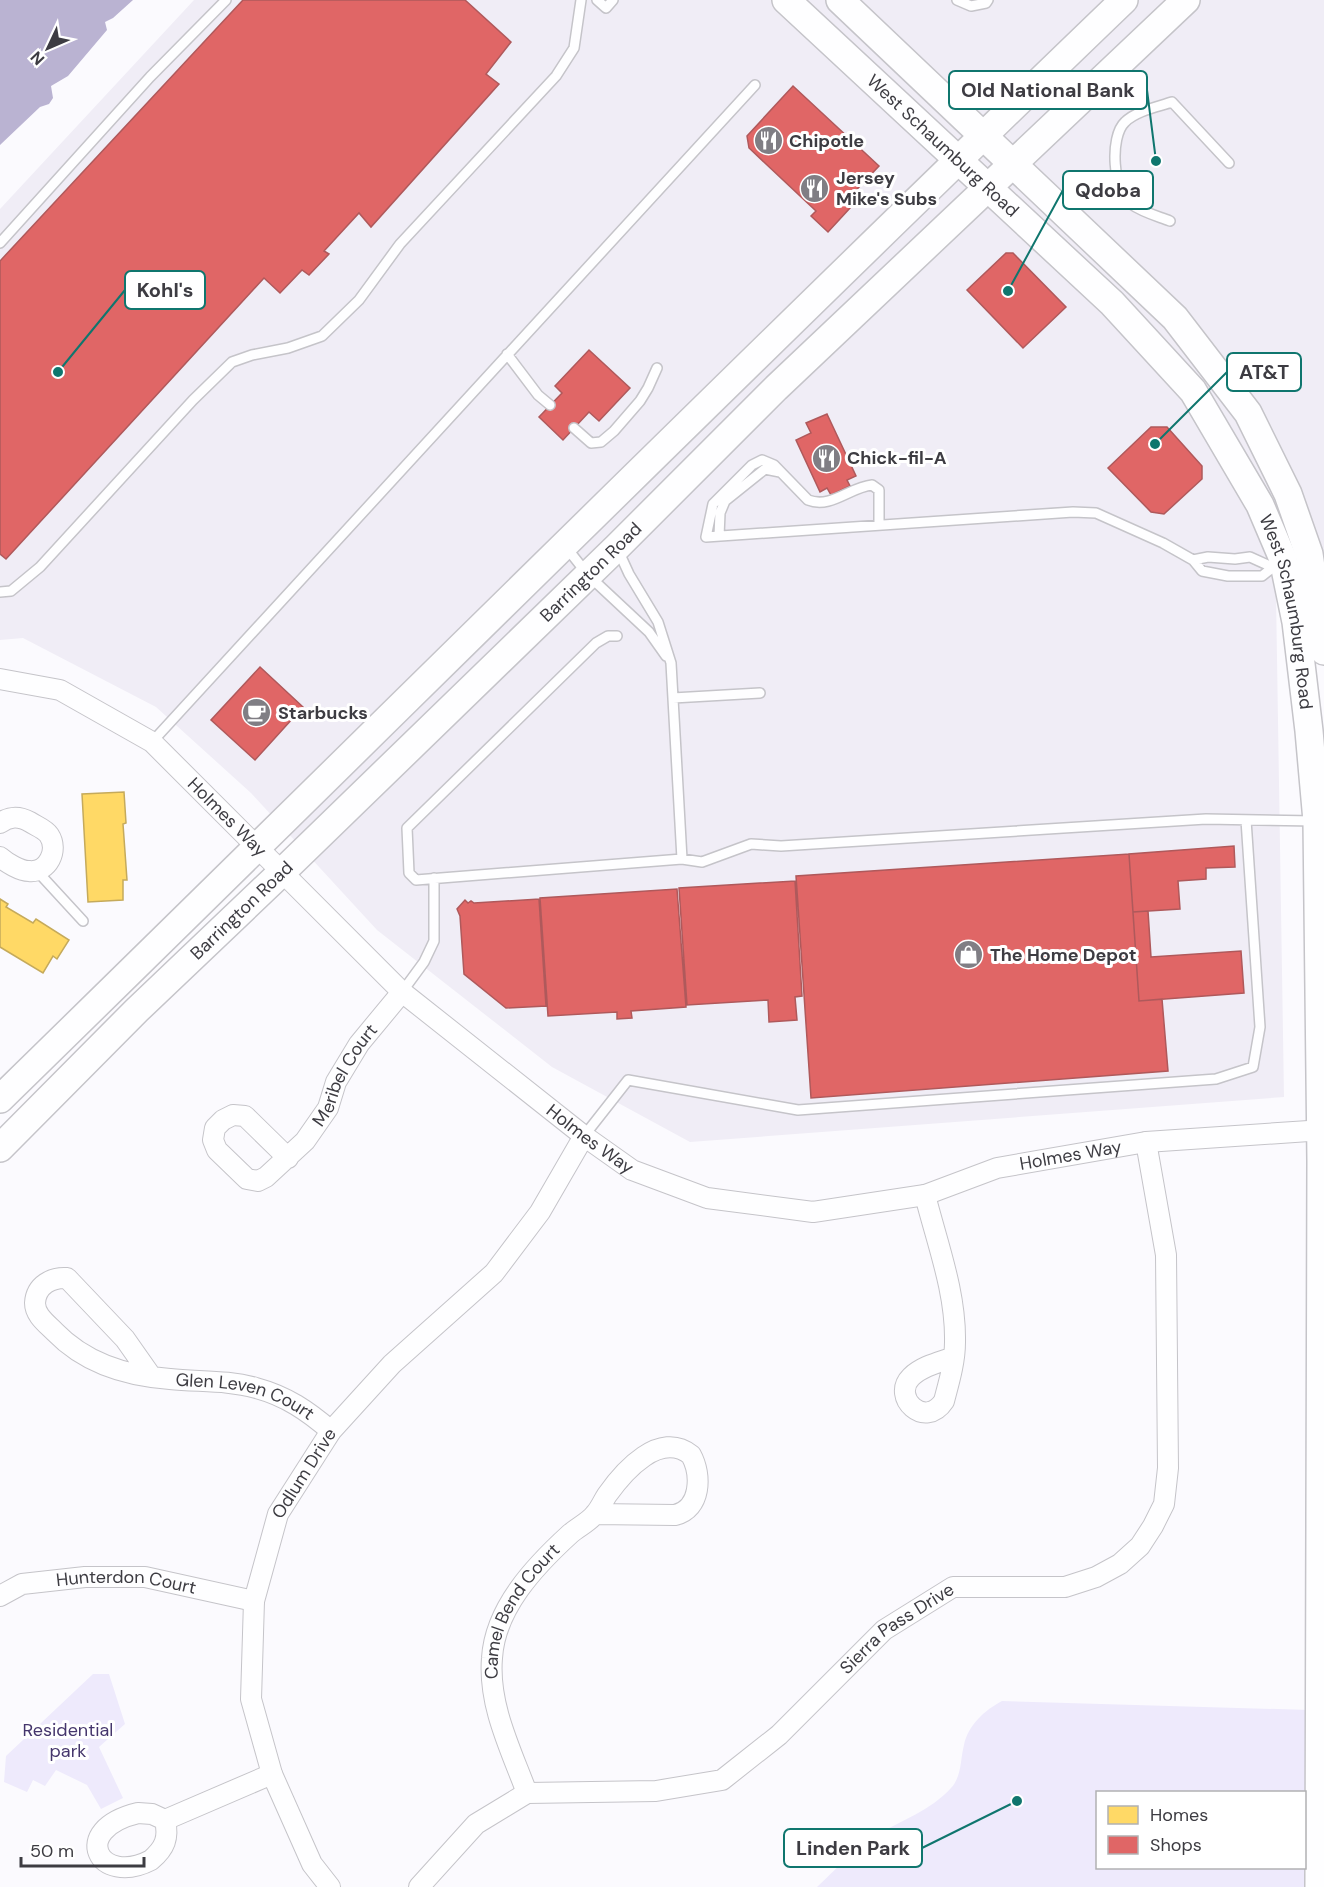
<svg xmlns="http://www.w3.org/2000/svg" width="1324" height="1887" viewBox="0 0 1324 1887" font-family="'DM Sans',sans-serif">
	<style>
		.built { fill: #f0edf6 }
		.green { fill: #eeeafc; fill-rule: evenodd }
		.water { fill: #bab3d2 }
		.homes { fill: #ffd966; stroke: #c5aa5b; stroke-width: 1.5 }
		.shops { fill: #e06666; stroke: #af595b; stroke-width: 1.5 }
		.lines { fill: none; stroke-linecap: round; stroke-linejoin: round }
		.service-casing { stroke: #c5c4c9; stroke-width: 12 }
		.minor-casing { stroke: #c5c4c9; stroke-width: 22 }
		.secondary-casing { stroke: #c5c4c9; stroke-width: 30 }
		.service { stroke: #fefeff; stroke-width: 9 }
		.minor { stroke: #fefeff; stroke-width: 20 }
		.secondary { stroke: #fefeff; stroke-width: 27 }
		.labels { text-anchor: middle; dominant-baseline: central; stroke-width: 6; stroke-linejoin: round; paint-order: stroke }
		.poi-label { font-size: 18px; font-weight: bold; fill: #3d3c42; stroke: #fff; text-anchor: start }
		.street-label { font-size: 18px; fill: #3d3c42; stroke: #fff }
		.park-label { font-size: 18px; fill: #45366c; stroke: #fff }
		.leader { fill: none; stroke: #0f766e; stroke-width: 2 }
		.callout-dot { fill: #0f766e; stroke: #fff; stroke-width: 2 }
		.callout { fill: #fff; stroke: #0f766e; stroke-width: 2 }
		.callout-label { font-size: 20px; text-anchor: middle; font-weight: bold; fill: #3d3c42 }
	</style>
	<rect width="100%" height="100%" fill="#fbfafe"/>
	<path class="built" d="M194 0H1324V588L1276 595 1284 1097 690 1142 552 1067 377 930 251 793 156 707 23 638 0 640V209Z"/>
	<path class="green" d="M93 1674H109L125 1724 99 1747 123 1798 101 1809 87 1785 56 1770 45 1786 33 1780 27 1792 4 1782 6 1756Z
		M1002 1701 1310 1710V1887H817C835 1870 856 1848 877 1835 902 1820 930 1811 951 1788 962 1776 960 1760 964 1745 968 1725 985 1710 1002 1701ZM1098 1792H1304V1868H1098Z"/>
	<path class="water" d="M0 0H133L113 18 105 22 107 30 68 76 51 86 53 98 49 104 40 107 0 145Z"/>
	<path class="homes" d="M124 792 126 823 123 824 127 880H123V900L88 902 82 794Z
		M0 899 8 904 6 907 33 923 36 919 69 940 57 959 53 956 43 973 0 947Z"/>
	<path class="shops" d="M243 0H465L511 42 486 74 499 84 371 227 359 213 324 251 329 254 309 275 302 270 280 293 264 278 6 559 0 554V261Z
		M793 86 879 166 844 203 850 208 828 232 811 216 816 211 749 148 747 136Z
		M1006 253H1013L1066 307 1023 348 967 290Z
		M589 350 630 388 599 421 589 412 563 440 539 417 562 393 555 386Z
		M827 414 856 476 847 480 850 486 831 495 827 488 820 492 796 440 811 433 806 423Z
		M1151 427H1167L1202 466V479L1164 514 1151 512 1108 468Z
		M260 667 303 707 255 760 211 720Z
		M1234 846 1235 867 1206 868V879L1178 881 1180 909 1133 912 1129 854Z
		M1129 854 1139 1001 1162 999 1168 1071 811 1098 796 876Z
		M795 881 802 996 795 997 797 1020 769 1022 768 1000 687 1005 679 888Z
		M677 889 686 1007 631 1011 632 1018 617 1019V1012L548 1016 540 898Z
		M539 899 546 1006 506 1008 464 974 460 916 457 909 465 900 468 903 471 901 474 903Z
		M1148 911 1151 957 1241 951 1244 993 1139 1001 1133 912Z"/>
	<g class="lines">
		<defs>
			<path id="service" d="M597 0 606 8 613 0
				M957 0 971 6 986 3 988 0
				M1170 221C1157 216 1142 212 1131 204 1113 192 1109 137 1125 122 1136 111 1157 107 1172 102L1229 163
				M0 243 150 77 226 0
				M507 354 538 395 550 405
				M574 428 591 443 601 442 614 431 640 401 648 388 657 368
				M879 525V490L872 485C850 487 831 509 808 500L774 465 762 460 752 465 713 504 706 537 1073 512 1096 513 1163 543 1193 560 1202 571 1228 576H1262L1281 561
				M719 536 720 513 725 501 765 469 780 472
				M566 547 588 575 649 632 666 656
				M618 550 629 574 658 622 671 663 682 859
				M1193 560 1208 557 1235 559 1250 557 1272 567
				M0 592 11 591 40 567 193 400 232 362 252 355 288 348 322 336 359 300 400 244 556 76 574 48 581 0
				M617 636H608L596 643 407 828 409 873 416 880 682 859 702 862 751 844 781 846 1206 819 1315 821
				M673 698 760 693
				M152 742 755 85
				M37 871 83 921
				M402 992 424 962 434 941V878
				M584 1136 628 1080 798 1110 1216 1079 1253 1067 1260 1027 1246 820"/>
			<g id="minor">
				<path id="s1" d="M0 679 60 690 152 742 402 992 584 1136 632 1170 707 1198 813 1212 925 1195 997 1168 1146 1142 1324 1130"/>
				<path d="M0 823C10 816 19 816 30 822 36 826 45 829 49 835 59 850 48 873 29 871 20 871 7 863 0 857"/>
				<path id="s2" d="M288 1158 245 1116 233 1115 223 1120 215 1128 213 1140 217 1150 247 1179 258 1181 266 1177 305 1141 328 1108 336 1082 359 1044 402 992"/>
				<path d="M925 1195C937 1243 956 1292 955 1342 955 1362 949 1382 944 1401 925 1430 891 1397 911 1377 922 1366 940 1362 954 1357"/>
				<path id="s3" d="M151 1376 125 1339 67 1278C52 1277 36 1285 35 1303 35 1315 46 1323 55 1332 86 1364 127 1376 170 1379 199 1382 228 1380 256 1388 286 1396 308 1411 331 1431"/>
				<path id="s4" d="M0 1596 22 1584 85 1577H145L254 1601"/>
				<path id="s5" d="M527 1793C511 1750 488 1705 492 1658 495 1608 535 1566 570 1534 578 1527 589 1522 595 1514 600 1509 603 1501 607 1495 624 1471 660 1430 691 1455 702 1475 701 1509 675 1515L595 1514"/>
				<path d="M138 1813 152 1814 165 1820C169 1838 165 1848 151 1860 99 1887 68 1830 138 1813Z"/>
				<path d="M165 1820 272 1774"/>
				<path id="s6" d="M330 1887 312 1864 272 1774 251 1699 254 1601 278 1514 331 1431 392 1364 494 1273 540 1212 584 1136"/>
				<path id="s7" d="M419 1887 476 1824 527 1793 656 1791 722 1780 779 1735 884 1630 953 1587H1065L1096 1577 1120 1564 1140 1546 1153 1526 1164 1504 1168 1468 1166 1255 1146 1142"/>
			</g>
			<g id="secondary">
				<path id="s8" d="M786 0 1112 303 1193 391 1260 505 1283 559 1296 622 1309 731 1317 821 1321 1161 1319 1887"/>
				<path d="M840 0 1175 318 1248 413 1288 494 1309 554 1324 651"/>
				<path d="M0 1099C375 733 746 363 1124 0"/>
				<path id="s9" d="M0 1148 137 1010 282 872 617 547 776 388 1186 0"/>
			</g>
		</defs>
		<use href="#service" class="service-casing"/>
		<use href="#minor" class="minor-casing"/>
		<use href="#secondary" class="secondary-casing"/>
		<use href="#service" class="service"/>
		<use href="#minor" class="minor"/>
		<use href="#secondary" class="secondary"/>
	</g>
	<defs>
		<symbol id="restaurant-disc" viewBox="-11 -11 22 22"><circle r="9.5" fill="#807e84" stroke="#fff"/><path d="M-5-6h1v4h1v-4h1v4h1v-4h1v5L-1.5 .5V6h-2V.5L-5-1ZM5-6V6H3V1.5H1.5Q1.5-4 5-6Z" fill="#fff"/></symbol>
		<symbol id="cafe-disc" viewBox="-11 -11 22 22"><circle r="9.5" fill="#807e84" stroke="#fff"/><path d="M-5.5-4.5H6V0H3Q3 3.5 0 3.5H-2.5Q-5.5 3.5-5.5 0ZM3-3.2v2h1.7v-2ZM-6 4.5H4V6H-6Z" fill="#fff"/></symbol>
		<symbol id="shop-disc" viewBox="-11 -11 22 22"><circle r="9.5" fill="#807e84" stroke="#fff"/><path d="M-5-2.5h2.3a2.7 3.5 0 0 1 5.4 0H5L5.5 6h-11ZM-1.5-2.5h3a1.5 2.3 0 0 0-3 0Z" fill="#fff"/></symbol>
	</defs>
	<g fill-rule="evenodd">
		<use href="#restaurant-disc" x="752" y="124" width="33" height="33"/>
		<use href="#restaurant-disc" x="798" y="172" width="33" height="33"/>
		<use href="#restaurant-disc" x="810" y="442" width="33" height="33"/>
		<use href="#cafe-disc" x="240" y="696" width="33" height="33"/>
		<use href="#shop-disc" x="952" y="938" width="33" height="33"/>
	</g>
	<g class="labels">
		<g class="poi-label">
			<text x="789" y="141">Chipotle</text>
			<text x="836" y="178">Jersey<tspan x="836" dy="21">Mike's Subs</tspan></text>
			<text x="847" y="458">Chick-fil-A</text>
			<text x="278" y="713">Starbucks</text>
			<text x="990" y="955">The Home Depot</text>
		</g>
		<g class="street-label">
			<text stroke="none"><textPath href="#s8" startOffset="214">West Schaumburg Road</textPath></text>
			<text stroke="none"><textPath href="#s9" startOffset="825">Barrington Road</textPath></text>
			<text stroke="none"><textPath href="#s8" startOffset="808">West Schaumburg Road</textPath></text>
			<text stroke="none"><textPath href="#s1" startOffset="273">Holmes Way</textPath></text>
			<text stroke="none"><textPath href="#s9" startOffset="339">Barrington Road</textPath></text>
			<text stroke="none"><textPath href="#s2" startOffset="310">Meribel Court</textPath></text>
			<text stroke="none"><textPath href="#s1" startOffset="759">Holmes Way</textPath></text>
			<text stroke="none"><textPath href="#s1" startOffset="1263">Holmes Way</textPath></text>
			<text stroke="none"><textPath href="#s3" startOffset="416">Glen Leven Court</textPath></text>
			<text stroke="none"><textPath href="#s6" startOffset="442">Odlum Drive</textPath></text>
			<text stroke="none"><textPath href="#s4" startOffset="130">Hunterdon Court</textPath></text>
			<text stroke="none"><textPath href="#s5" startOffset="196">Camel Bend Court</textPath></text>
			<text stroke="none"><textPath href="#s7" startOffset="573">Sierra Pass Drive</textPath></text>
		</g>
		<g class="park-label">
			<text x="68" y="1730">Residential<tspan x="68" dy="21">park</tspan></text>
		</g>
	</g>
	<path class="leader" d="M1156 161L1147 90M1008 291L1063 190M58 372L125 290M1155 444L1227 372M1017 1801L922 1848"/>
	<g class="callout-dot">
		<circle cx="1156" cy="161" r="6"/>
		<circle cx="1008" cy="291" r="6"/>
		<circle cx="58" cy="372" r="6"/>
		<circle cx="1155" cy="444" r="6"/>
		<circle cx="1017" cy="1801" r="6"/>
	</g>
	<g class="callout">
		<rect x="949" y="71" width="198" height="38" rx="6"/>
		<rect x="1063" y="171" width="90" height="38" rx="6"/>
		<rect x="125" y="271" width="80" height="38" rx="6"/>
		<rect x="1227" y="353" width="74" height="38" rx="6"/>
		<rect x="784" y="1829" width="138" height="38" rx="6"/>
	</g>
	<g class="callout-label">
		<text x="1048" y="97">Old National Bank</text>
		<text x="1108" y="197">Qdoba</text>
		<text x="165" y="297">Kohl's</text>
		<text x="1264" y="379">AT&amp;T</text>
		<text x="853" y="1855">Linden Park</text>
	</g>
	<rect x="1096" y="1791" width="210" height="78" fill="#ffffff" stroke="#b1b1b3" stroke-width="1.5"/>
	<rect x="1108" y="1806" width="30" height="18" fill="#ffd966" stroke="#b1b1b3" stroke-width="1.5"/>
	<text x="1150" y="1821" font-size="18" fill="#3d3c42">Homes</text>
	<rect x="1108" y="1836" width="30" height="18" fill="#e06666" stroke="#b1b1b3" stroke-width="1.5"/>
	<text x="1150" y="1851" font-size="18" fill="#3d3c42">Shops</text>
	<g transform="translate(48 48) rotate(226)" stroke="#ffffff" stroke-width="4.5" paint-order="stroke">
	<path d="M0-4.5L10 22L0 15L-10 22Z" fill="#3d3c42"/>
	<text y="-9" font-size="16" font-weight="bold" text-anchor="middle" fill="#3d3c42">N</text>
	</g>
	<path d="M21 1857v9h123v-9" fill="none" stroke="#3d3c42" stroke-width="3"/>
	<text x="30" y="1857" font-size="18" fill="#3d3c42" stroke="#ffffff" stroke-width="4.5" paint-order="stroke">50 m</text>
</svg>
